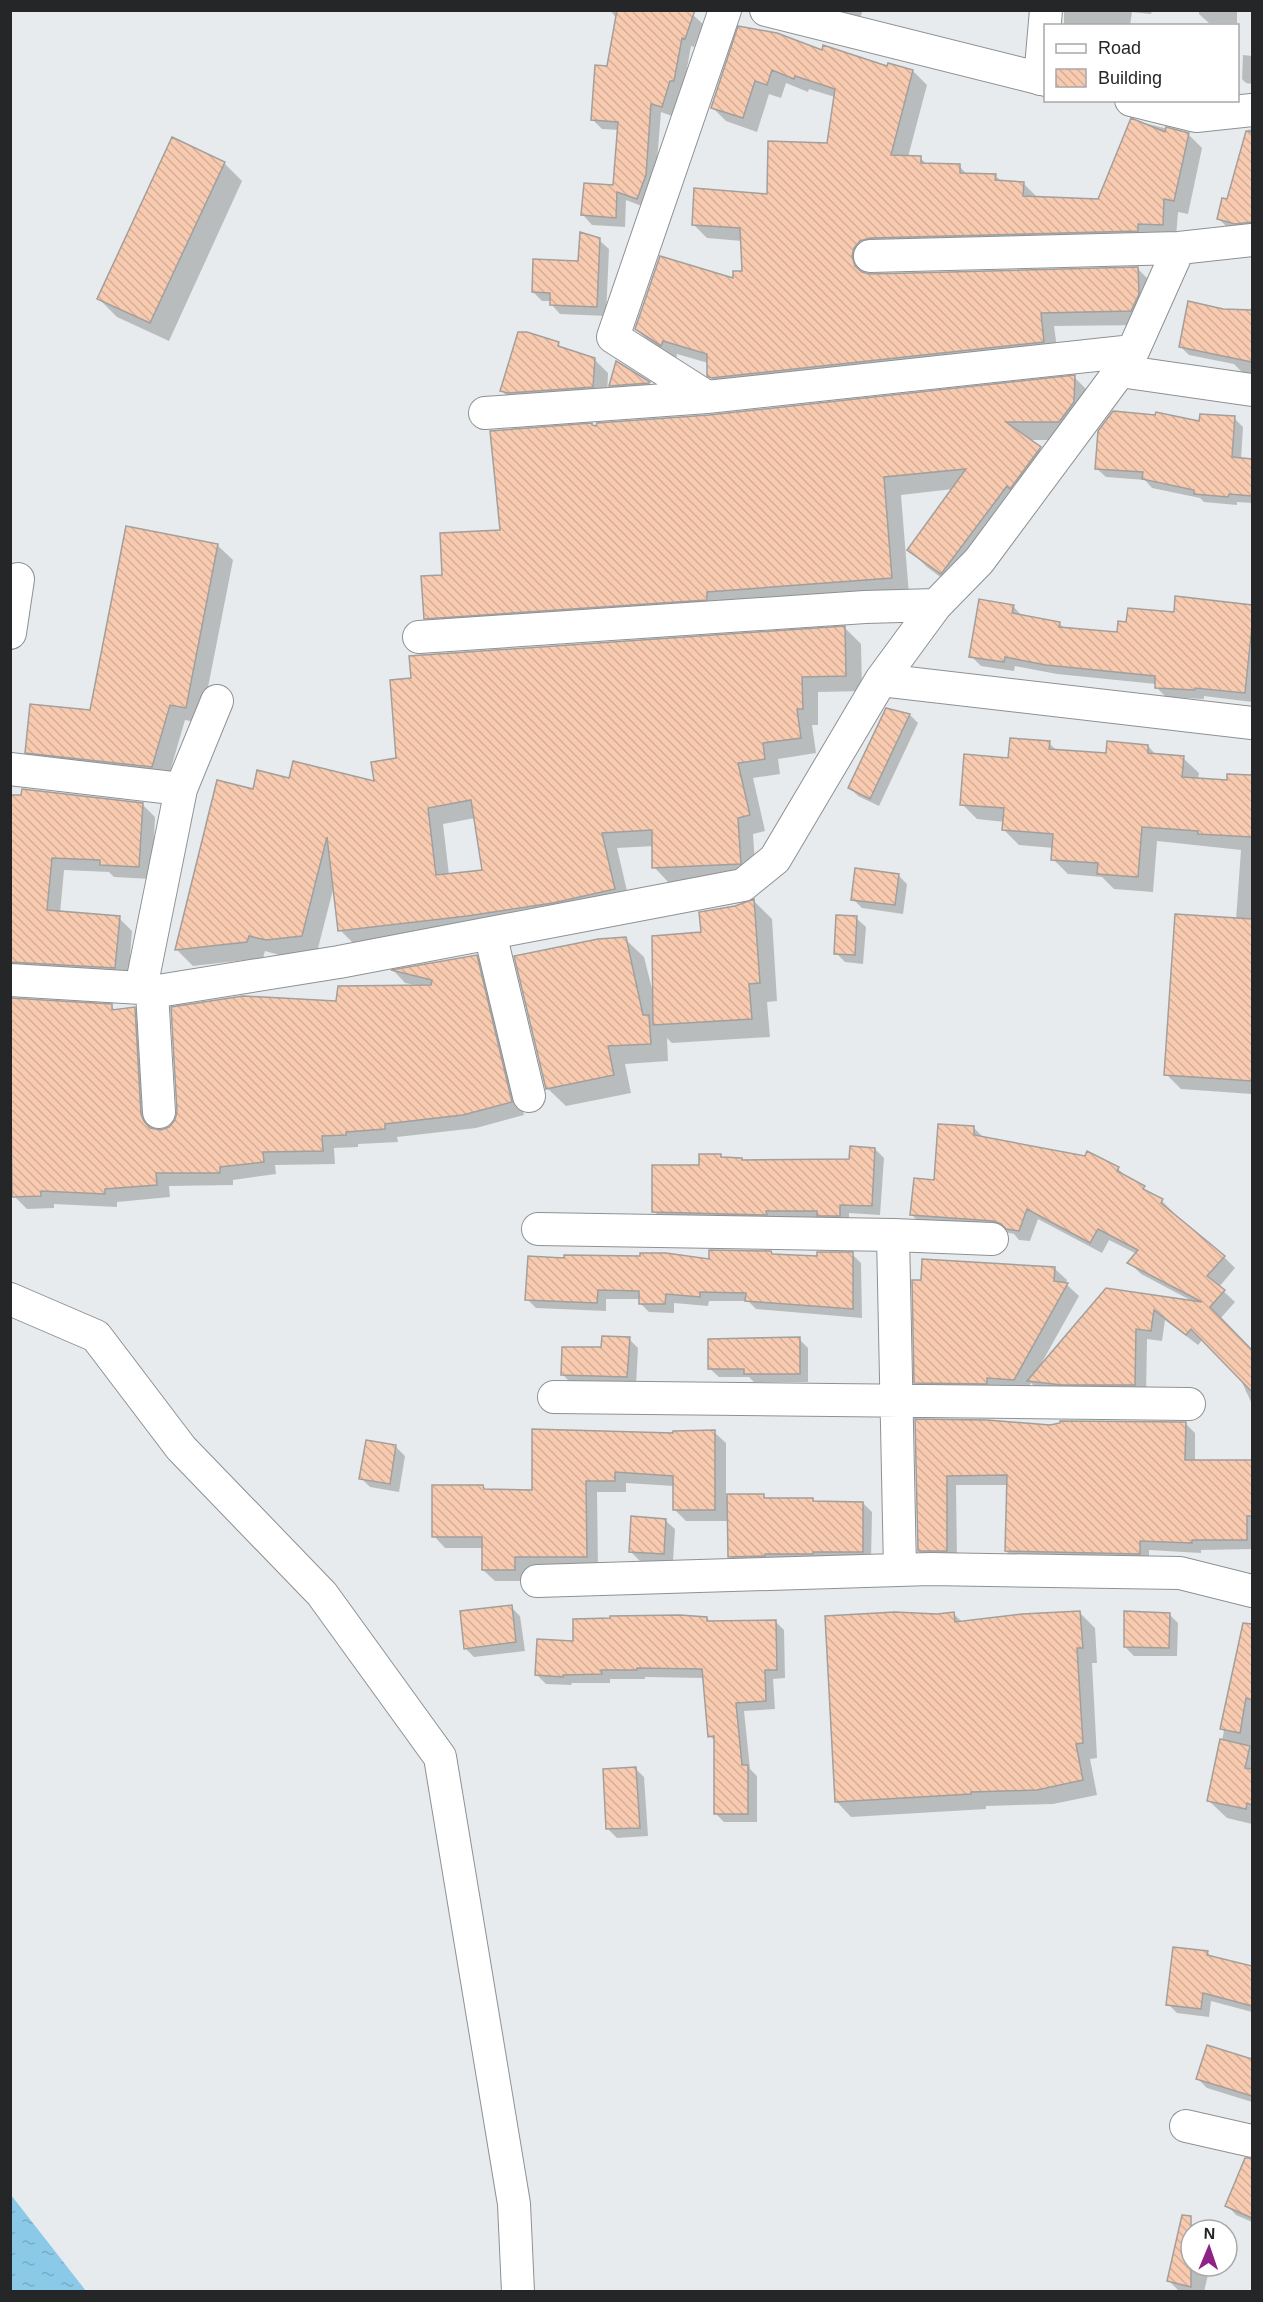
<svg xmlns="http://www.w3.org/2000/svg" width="1263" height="2302" viewBox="0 0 1263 2302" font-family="Helvetica,sans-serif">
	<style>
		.water { fill: url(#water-ripples) }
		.shadow { fill: #0003; fill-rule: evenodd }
		.building { fill: url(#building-back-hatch); stroke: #a29f9d; stroke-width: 1.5; fill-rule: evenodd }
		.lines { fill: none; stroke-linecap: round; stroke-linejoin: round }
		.minor-casing { stroke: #8e9193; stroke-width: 34 }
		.minor { stroke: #fff; stroke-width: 32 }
	</style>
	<defs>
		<pattern id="water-ripples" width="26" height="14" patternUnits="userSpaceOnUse" patternTransform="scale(1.5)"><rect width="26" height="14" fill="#8ac9e8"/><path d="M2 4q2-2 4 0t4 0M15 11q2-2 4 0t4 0" fill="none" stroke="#77acc7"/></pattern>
		<pattern id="building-back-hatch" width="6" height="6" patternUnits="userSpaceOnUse" patternTransform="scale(1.5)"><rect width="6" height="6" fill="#f8cbb0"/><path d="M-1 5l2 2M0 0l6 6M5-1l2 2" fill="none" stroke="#d4ae97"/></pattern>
	</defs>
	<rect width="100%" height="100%" fill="#e8ebed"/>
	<path class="water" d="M11 2195 86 2291H11Z"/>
	<path class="shadow" d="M610 10H681L693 15 703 24 694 47 691 46 683 90 680 89 672 116 661 112 655 186 647 208 626 200 625 227 592 225 583 215 614 186 619 130 602 129 593 120 608 68 617 19Z
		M828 10H863L859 21Z
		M1064 10H1152L1151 14 1132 12 1130 26H1064Z
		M1199 10H1237V23H1209L1199 14Z
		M739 28 823 52 888 68 913 71 927 85 908 157 920 158 928 165 959 166 968 175H995L1002 182 1023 183 1037 197 1098 201 1132 120 1188 134 1202 148 1188 214 1178 212 1176 238 868 262 866 275 1138 269 1152 283 1145 325 1054 326 1058 356 723 390 709 375 708 363 677 354 676 359 651 343 636 329 735 280 743 272 742 241 707 238 693 224 768 195 828 145 835 97 809 89 808 92 786 83 781 98 769 94 757 132 726 121 712 107Z
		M1243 55 1252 56V84L1246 83 1242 79Z
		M1252 129V237L1232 232 1218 218 1228 201 1248 130Z
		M224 163 242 181 169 341 117 317 99 299Z
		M599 240 609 249 606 316 560 314 551 304V301H542L533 292 579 263Z
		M1223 310 1252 312V375L1244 374 1234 364 1189 355 1180 346Z
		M558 344 563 349 594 359 608 373 607 400 515 404 501 390Z
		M1074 377 1092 395 1077 440H1028L1058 466 959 591 927 567 909 550 953 489 901 495 909 595 443 636 425 618 444 576 501 531 593 427Z
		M649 383 661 395 624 399 610 386Z
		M1234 418 1243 427 1241 459 1252 460V503L1237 502V505L1204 502 1200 498 1152 488 1145 480 1106 477 1096 468 1201 423Z
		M217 545 233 560 201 723 185 720 167 782 42 768 27 752 91 712Z
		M1177 598 1252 606V702L1204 696V699L1166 697 1156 687V684L1057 674 1015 666 1014 671 981 666 971 656 1013 606 1023 617 1059 623 1065 629 1119 633 1128 624 1176 614Z
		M845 628 861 644 862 691 818 692V725H812L816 753 778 759 780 774 753 778 765 831 753 834 756 879 669 883 654 867V846L617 848 630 904 356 946 340 930 334 886 317 952 283 956 265 951 263 958 193 966 177 950 218 782 254 791 290 780 376 783 398 759ZM475 818 484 871 449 875 443 824Z
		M887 710 910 715 918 723 879 806 858 796 850 788Z
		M1049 743 1057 751 1108 754 1148 746 1157 756 1183 758 1199 773 1198 780 1228 782 1229 775 1252 777V1094L1181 1089 1166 1074 1236 920 1241 850 1157 841 1153 892 1114 889 1102 877 1068 874 1053 859 1054 848 1019 845 1004 830 1005 822 977 819 962 804 1010 759Z
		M142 804 155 817 152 879 114 877 109 872 64 870 60 913 119 918 132 931 128 981 10 980V864Z
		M898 875 907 884 903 914 862 908 853 899Z
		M754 901 772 919 777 1001 767 1002 770 1037 672 1043 667 1038 668 1061 625 1064 631 1093 566 1106 547 1088 625 939 644 957 654 997 735 907Z
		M856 918 866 927 863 964 845 962 836 953Z
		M476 957 489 970 524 1115 476 1128 397 1137 398 1142 358 1144V1147L334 1148 335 1164 275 1165 276 1174 233 1180V1185L169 1186 170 1197 117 1202V1207L54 1204V1208L27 1209 14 1196 12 1129H10V999L111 1006 116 1011 134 1009 147 1022 153 1127 154 1130 161 1131 169 1129 337 1003 415 985 405 983 394 971Z
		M974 1128 984 1138 1118 1169 1128 1178 1162 1201 1173 1212 1172 1214 1224 1257 1235 1268 1219 1287 1235 1302 1220 1319 1252 1352V1404L1239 1376 1203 1339 1198 1345 1165 1320 1162 1341 1147 1339 1146 1396 1040 1392 1031 1383 1026 1392 928 1394 916 1382 1054 1268 1067 1280 1066 1284 1079 1296 1041 1364 1106 1290 1194 1302 1141 1274 1129 1262 1137 1254 1109 1240 1102 1253 1038 1219 1030 1241 1019 1240 1014 1234 1005 1232 923 1226 912 1215Z
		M875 1149 884 1158 880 1215 849 1213V1225L663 1221 654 1211 700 1166 720 1155 724 1159 743 1161 850 1160Z
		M771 1252 774 1256 819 1257 852 1254 861 1263 862 1318 756 1309 748 1301H709L708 1306 674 1303V1313L649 1312 640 1303V1299H606V1311L536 1308 527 1299 710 1260Z
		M629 1339 638 1348 636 1385 572 1384 563 1375 602 1349Z
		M799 1339 808 1348V1382H754L749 1377H719L709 1368Z
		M916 1420 1050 1426 1185 1423 1195 1433V1462L1252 1461V1549L1201 1550V1553L1149 1550V1564L1016 1561 1006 1551 1008 1485H956L957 1560 929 1561 919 1551Z
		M714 1432 726 1443V1496L763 1495 767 1499H813L816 1503H863L872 1512 871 1561 739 1566 730 1557 729 1521H686L674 1509V1486L626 1483V1492H597L598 1568H526V1581H495L483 1570V1548H445L434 1536 483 1487 487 1491H534L674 1435Z
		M396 1447 405 1456 399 1492 370 1487 361 1478Z
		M665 1520 675 1529 673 1562 640 1561 631 1552Z
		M511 1607 520 1616 525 1651 474 1657 465 1648Z
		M953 1613 963 1623 1080 1613 1095 1628 1097 1663H1092L1097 1758 1090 1759 1097 1795 1053 1804 986 1806V1809L851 1817 836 1801 937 1616Z
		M1169 1614 1178 1623 1177 1656H1134L1125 1647Z
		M707 1618 711 1623 775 1621 784 1630 785 1678 773 1679 775 1709 744 1711 750 1769 757 1776V1822H724L715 1813 716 1742 710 1736 704 1678 645 1677V1679H610V1683H572L571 1685 546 1684 537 1675 575 1642Z
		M1243 1631 1252 1633V1824L1227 1818 1209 1801 1224 1731 1222 1729Z
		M635 1768 644 1777 648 1836 617 1838 608 1829Z
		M1207 1952 1212 1957 1252 1968V2012L1211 2001 1209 2017 1177 2013 1168 2004Z
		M1208 2046 1252 2061V2102L1207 2088 1198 2079Z
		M1246 2159 1252 2160V2222L1236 2215 1227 2205Z
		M1191 2248V2266H1210L1204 2292 1178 2290 1169 2281Z"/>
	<path class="building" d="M617 10H695L685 39 682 38 674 81H670L662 107 651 104 646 175 637 199 617 192 616 218 581 215 584 183 613 185 618 122 591 120 595 65 607 66Z
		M738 26 777 33 822 50 823 45 887 66 888 63 913 70 891 155 921 156V163L960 164V173L996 174 995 180 1024 182 1023 196 1098 199 1131 118 1165 132 1166 127 1189 133 1174 201 1164 199 1163 225 1138 224V231L870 238 860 241 854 248 852 256 855 266 862 272 870 274 1138 267 1139 294 1131 311 1041 313 1044 342 711 378 707 376V354L663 341 661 346 635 329 660 256 733 278V271H742L740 228 692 225 694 188 767 194 768 141 827 143 835 89 795 76 794 79 772 70 767 85 755 81 743 118 711 108Z
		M1246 131 1252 132V222L1235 224 1217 219 1222 198 1227 199Z
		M172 137 225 162 150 323 97 299Z
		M580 232 600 238 597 307 550 305V293L532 292 533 259 578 261Z
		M1188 301 1223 309 1252 310V362L1179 347Z
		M518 332H527L559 342 558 346 595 358 593 387 508 393 500 391Z
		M616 361 650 382 649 383 609 386Z
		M1075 375 1074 402 1059 422H1006L1041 447 1010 489 1007 486 941 574 907 550 966 469 884 477 892 578 707 592V600L424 619 421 576 442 575 440 533 500 530 490 431 592 423V425L596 426 597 423 709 415Z
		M1113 411 1155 415 1156 412 1199 421 1200 414 1235 416 1232 457 1252 459V496L1229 494 1228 497 1194 494V490L1142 479 1143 472 1095 469 1098 431Z
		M126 526 218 544 186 708 170 705 152 767 25 753 30 704 90 710Z
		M1175 596 1252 605V626L1245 693 1195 688V690L1155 688V676L1046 665 1005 657 1004 662 969 657 979 599 1014 605 1012 613 1060 622 1059 627 1117 632 1118 621 1126 622 1128 608 1174 612Z
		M845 626 846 676 802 677 803 709H797L801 738 763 743 765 759 738 763 750 815 738 818 741 864 652 868V830L602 833 615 889 553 903 467 916 338 931 327 837 302 936 266 940 249 936 247 942 175 950 217 780 253 789 257 770 289 778 293 761 374 781 371 762 396 758 390 680 411 678 409 656ZM471 800 482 870 436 875 428 808Z
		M886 708 910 714 870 799 848 788Z
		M1010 738 1050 741 1049 749 1106 753 1107 741 1148 745V753L1184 756 1182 777 1227 780V774L1252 775V837L1198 834V831L1142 827 1138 877 1097 874 1098 863 1051 860 1053 834 1002 830 1004 808 960 805 964 754 1008 758Z
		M22 789 143 803 139 867 100 865V860L52 858 47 910 120 916 115 968 10 962V795H21Z
		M855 868 899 874 895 905 851 900Z
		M754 899 760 983 749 984 752 1019 653 1025 652 936 701 932 699 912 735 906Z
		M1175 914 1252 919V1081L1164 1075Z
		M836 915 857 916 855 955 834 954Z
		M626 937 643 1015H649L651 1044 608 1046 614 1075 546 1089 514 956 598 939Z
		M477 955 512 1102 463 1115 385 1124V1129L346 1132V1135L322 1136 323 1151 263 1152 264 1162 220 1167V1173H156L157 1185 105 1189V1194L41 1191V1196L12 1197 10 998 112 1004V1010L135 1007 141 1114 144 1121 150 1128 161 1130 169 1127 175 1120 177 1112 171 1007 243 996 336 1001 338 986 431 985 432 980 391 970Z
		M938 1124 974 1126V1135L1085 1156 1087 1151 1119 1167 1117 1171 1145 1186 1143 1189 1163 1199 1161 1203 1225 1256 1207 1276 1225 1290 1210 1307 1252 1350V1392L1191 1329 1186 1335 1154 1310 1151 1331 1136 1329 1135 1385H1062L1027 1381 1106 1288 1202 1302 1127 1263 1138 1250 1098 1229 1090 1243 1027 1209 1019 1231 1006 1229 1001 1224 993 1221 910 1215 914 1178 934 1180Z
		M850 1146 875 1148 872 1206 840 1205V1216H817V1211H766L767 1215 652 1212V1165H699V1154H721V1157L742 1158V1160L849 1159Z
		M709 1250 771 1251 772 1254 817 1256V1252H853V1309L745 1301 746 1293 700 1292V1297L666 1294 665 1304H639V1291L598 1290 597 1303 525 1300 528 1256 564 1258V1255L640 1256V1253H666L709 1259Z
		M922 1259 1055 1267 1054 1281 1068 1283 1014 1380 987 1378V1384L914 1383 912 1280H921Z
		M602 1336 630 1337 627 1377 561 1375 562 1347H601Z
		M800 1337V1374H744V1369H708V1339Z
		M915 1419 987 1420 1050 1425 1060 1423V1421L1186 1422 1185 1460H1252V1516H1247V1540H1192V1543L1140 1541V1554L1005 1551 1007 1475 947 1476V1551H918Z
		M532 1429 673 1433V1431L715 1430V1510H673V1476L615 1472V1481H586L587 1557H515V1570H482V1537H432V1485H483L484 1489 532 1490Z
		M366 1440 396 1445 390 1484 359 1479Z
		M727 1494H764V1498H813V1501L863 1502V1552H813V1554H765V1556L728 1557Z
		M631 1516 666 1519 664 1554 629 1552Z
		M512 1605 516 1642 464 1649 460 1611Z
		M1080 1611 1083 1648H1077L1083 1743 1076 1744 1083 1780 1037 1790 971 1792V1794L835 1802 825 1616 895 1612 937 1614 954 1612 955 1622 1022 1614Z
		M1124 1611 1170 1613 1169 1648 1124 1647Z
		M680 1615 707 1617V1621L776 1620 777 1670H765L766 1701 736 1703 742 1765H748V1814H714V1736L708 1737 702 1669 637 1668V1670H601L602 1674 563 1675V1677L535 1675 537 1639 573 1641V1619L610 1618V1616Z
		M1243 1623 1252 1624V1700L1246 1698 1240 1733 1220 1729Z
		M1220 1739 1250 1746 1245 1768 1252 1769V1805L1247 1803 1246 1809 1207 1801Z
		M636 1767 640 1828 606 1829 603 1769Z
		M1173 1947 1208 1951 1207 1955 1252 1966V2006L1203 1993 1201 2009 1166 2005Z
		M1207 2045 1252 2059V2096L1196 2079Z
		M1245 2158H1252V2218L1225 2206Z
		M1182 2215 1191 2216V2287L1167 2281Z"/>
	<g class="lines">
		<defs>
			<path id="minor" d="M766 10 1046 80
				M1040 79 1046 10
				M1131 100 1196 116 1252 110
				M870 256 1179 248
				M1120 371 1252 390
				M707 397 613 337 725 10
				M485 413 707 397 1133 351
				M10 633 18 579
				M419 637 865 607 936 605
				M881 680 1252 723
				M10 769 181 789 141 988
				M181 789 217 701
				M490 933 529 1096
				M10 980 141 988 152 992 339 962 743 885 775 859 881 680 936 605 979 561 1120 371 1133 351 1179 248 1252 240
				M152 992 159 1112
				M538 1229 893 1235 992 1239
				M893 1235 900 1569
				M10 1299 96 1336 181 1448 322 1594 440 1757 514 2204 518 2292
				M554 1397 1189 1404
				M537 1581 930 1569 1180 1573 1252 1591
				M1186 2126 1252 2141"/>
		</defs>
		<use href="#minor" class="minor-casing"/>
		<use href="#minor" class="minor"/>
	</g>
	<rect width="1263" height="2302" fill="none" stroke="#252627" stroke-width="24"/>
	<rect x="1044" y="24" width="195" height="78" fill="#ffffff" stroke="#a8a8a9" stroke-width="1.5"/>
	<rect x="1056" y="44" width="30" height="9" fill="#ffffff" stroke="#a8a8a9" stroke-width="1.5"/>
	<text x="1098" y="54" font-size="18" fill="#252627">Road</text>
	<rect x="1056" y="69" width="30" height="18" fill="url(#building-back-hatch)" stroke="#a8a8a9" stroke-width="1.5"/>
	<text x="1098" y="84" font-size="18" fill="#252627">Building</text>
	<g transform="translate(1209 2248) rotate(2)"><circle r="28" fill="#ffffff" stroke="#a8a8a9" stroke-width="1.5"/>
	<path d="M0-4.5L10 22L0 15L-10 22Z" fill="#8e2285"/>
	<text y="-9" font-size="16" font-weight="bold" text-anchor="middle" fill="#252627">N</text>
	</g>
</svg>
